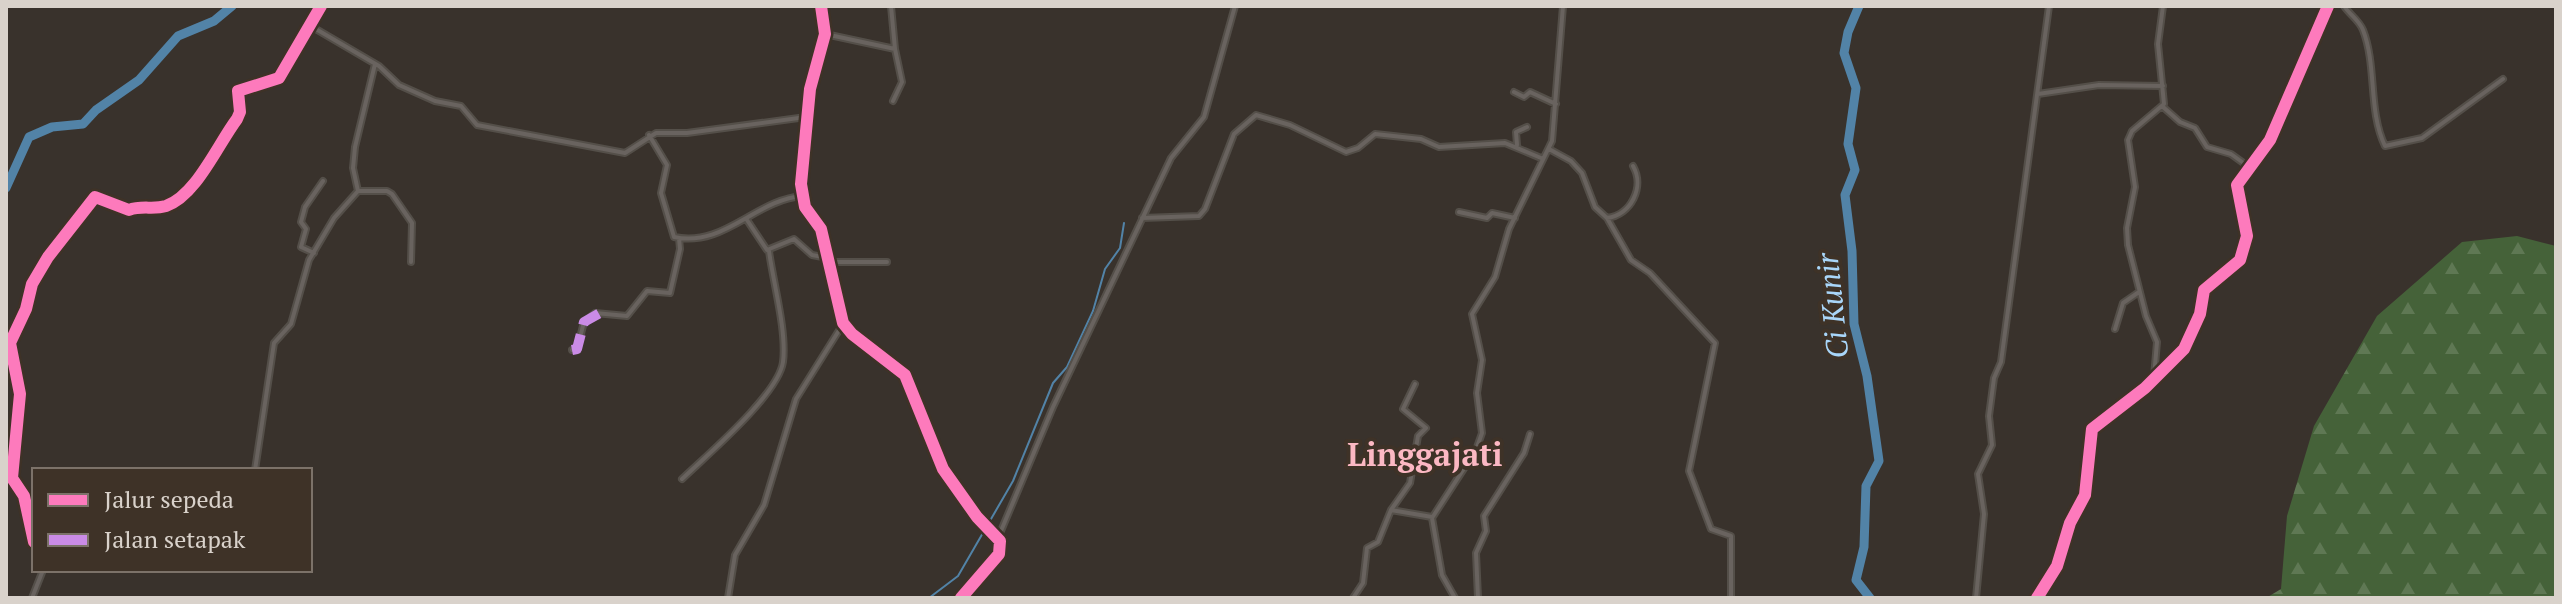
<svg xmlns="http://www.w3.org/2000/svg" width="2562" height="604" viewBox="0 0 2562 604" font-family="'PT Serif',serif">
	<style>
		.forest { fill: url(#forest-firs) }
		.lines { fill: none; stroke-linecap: round; stroke-linejoin: round }
		.stream { stroke: #5283a7; stroke-width: 2 }
		.river { stroke: #5283a7; stroke-width: 9 }
		.minor-casing { stroke: #544f49; stroke-width: 8 }
		.minor { stroke: #69635f; stroke-width: 4 }
		.quiet { stroke: #ca8be6; stroke-width: 10; stroke-dasharray: 20 10; stroke-linecap: butt }
		.cycleway-casing { stroke: #3e3227; stroke-width: 17 }
		.cycleway { stroke: #fd7abc; stroke-width: 12 }
		.labels { text-anchor: middle; dominant-baseline: central; stroke-width: 8; stroke-linejoin: round; paint-order: stroke }
		.water-label { font-size: 30px; font-style: italic; fill: #a9d6f9; stroke: #3e3227 }
		.quarter-label { font-size: 32px; font-weight: bold; fill: #fcb8c3; stroke: #3e3227 }
	</style>
	<defs>
		<pattern id="forest-firs" width="22" height="20" patternUnits="userSpaceOnUse" patternTransform="scale(2)"><rect width="22" height="20" fill="#456239"/><path d="M5 1l3.5 6h-7zM16 11l3.5 6h-7z" fill="#5f7854"/></pattern>
	</defs>
	<rect width="100%" height="100%" fill="#39322c"/>
	<path class="forest" d="M2517 236 2556 246V598H2266L2281 589 2287 516 2314 426 2377 316 2462 242Z"/>
	<g class="lines">
		<path class="stream" d="M929 598 958 576 1013 481 1053 383 1067 367 1093 311 1105 269 1120 248 1124 223"/>
		<path class="river" d="M1859 6 1848 32 1844 53 1856 88 1848 144 1855 170 1845 195 1852 251 1854 324 1867 376 1879 461 1866 486 1864 547 1856 580 1870 598
			M6 188 29 137 52 127 83 124 96 110 139 80 178 36 214 21 232 6"/>
		<defs>
			<path id="minor" d="M821 6 825 34 810 89 801 184 805 207 821 229 843 323 852 334 905 375 943 469 977 517 1000 541 999 554 961 598
				M891 6 895 49
				M2344 6C2350 15 2359 20 2363 30 2377 66 2368 111 2385 146L2422 138 2503 79
				M309 25 379 66 399 85 435 101 461 106 477 125 625 153 656 133H687L806 117
				M825 34 895 49 902 82 893 101
				M1514 92 1524 97 1530 92 1556 104
				M2038 94 2099 85 2163 86
				M2162 106 2180 122 2195 128 2207 147 2231 154 2249 167
				M649 135 667 165 661 193 674 237C724 248 756 199 803 196
				M1517 145 1516 132 1527 127
				M1549 149 1571 161 1582 173 1595 207 1607 218 1631 260 1650 273 1715 343 1689 471 1711 529 1731 536V598
				M358 191H387L392 194 412 223 411 262
				M1459 212 1487 218 1492 213 1515 218
				M1142 218 1199 216 1205 209 1234 134 1256 115 1290 125 1346 152 1358 148 1375 134 1421 139 1439 147 1505 143 1541 158
				M1607 218C1631 215 1645 187 1633 166
				M747 220 767 250 794 239 812 255 828 258
				M314 253 301 247 306 229 301 222 305 207 323 181
				M829 262H887
				M2115 329 2123 303 2139 292
				M572 350 577 349 584 322 595 313 627 316 647 291 670 293 680 249 679 238
				M2154 377 2157 342 2146 316 2128 245 2127 228 2135 187 2128 140 2132 131 2164 104 2158 44 2163 6
				M255 470 274 343 291 324 309 260 334 218 358 191 353 168 355 147 375 64
				M682 479C707 455 778 395 783 362 787 331 773 282 769 251
				M1391 510 1432 517
				M998 538 1053 407 1171 158 1204 117 1235 6
				M34 542 24 496 12 478 20 394 10 343 26 309 32 284 48 257 95 197 129 210C142 205 153 210 166 206 196 196 218 144 237 119L240 112 238 91 279 78 321 6
				M32 598 43 570
				M728 598 735 555 764 505 796 399 843 324
				M1353 598 1363 583 1367 548 1378 542 1391 510 1410 483 1418 436 1426 428 1403 409 1415 384
				M1455 598 1442 575 1432 518 1476 450 1482 433 1477 393 1482 360 1472 314 1495 277 1509 229 1552 141 1563 6
				M1478 598 1476 553 1486 531 1484 516 1524 453 1530 434
				M1976 598 1984 514 1978 474 1992 445 1989 416 1994 378 2001 362 2049 6
				M2037 598 2057 566 2070 523 2085 495 2092 429 2145 388 2184 349 2200 314 2204 290 2240 260 2247 236 2237 185 2270 140 2328 6"/>
		</defs>
		<use href="#minor" class="minor-casing"/>
		<use href="#minor" class="minor"/>
		<path class="quiet" d="M572 350 577 349 584 322 600 313"/>
		<defs>
			<path id="cycleway" d="M821 6 825 34 810 89 801 184 805 207 821 229 843 323 852 334 905 375 943 469 977 517 1000 541 999 554 961 598
				M34 542 24 496 12 478 20 394 10 343 26 309 32 284 48 257 95 197 129 210C142 205 153 210 166 206 196 196 218 144 237 119L240 112 238 91 279 78 321 6
				M2037 598 2057 566 2070 523 2085 495 2092 429 2145 388 2184 349 2200 314 2204 290 2240 260 2247 236 2237 185 2270 140 2328 6"/>
		</defs>
		<use href="#cycleway" class="cycleway-casing"/>
		<use href="#cycleway" class="cycleway"/>
	</g>
	<g class="labels">
		<g class="water-label">
			<text transform="translate(1832 306) rotate(-96)">Ci Kunir</text>
		</g>
		<g class="quarter-label">
			<text x="1425" y="454">Linggajati</text>
		</g>
	</g>
	<rect width="2562" height="604" fill="none" stroke="#d9d2cb" stroke-width="16"/>
	<rect x="32" y="468" width="280" height="104" fill="#3e3227" stroke="#7c7269" stroke-width="2"/>
	<rect x="48" y="494" width="40" height="12" fill="#fd7abc" stroke="#7c7269" stroke-width="2"/>
	<text x="104" y="508" font-size="24" fill="#d9d2cb">Jalur sepeda</text>
	<rect x="48" y="534" width="40" height="12" fill="#ca8be6" stroke="#7c7269" stroke-width="2"/>
	<text x="104" y="548" font-size="24" fill="#d9d2cb">Jalan setapak</text>
</svg>
